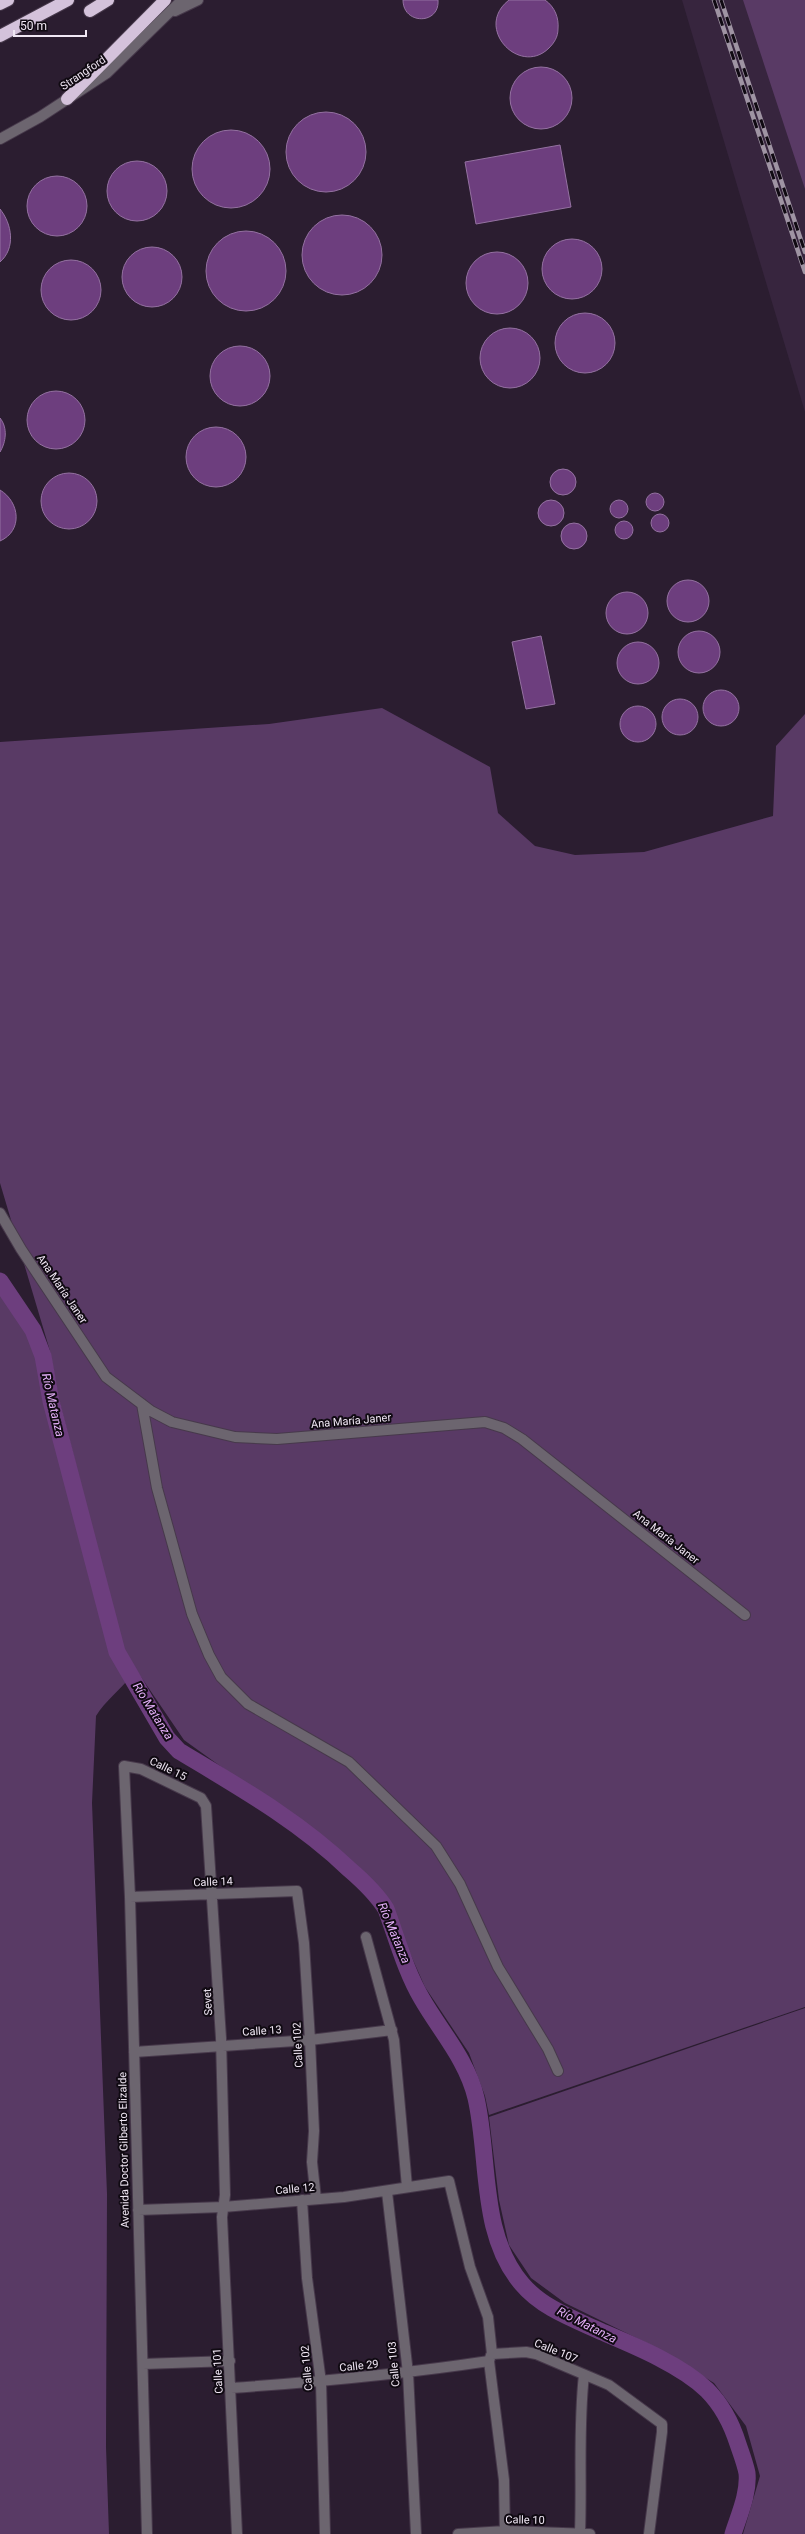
<svg xmlns="http://www.w3.org/2000/svg" width="805" height="2534" viewBox="0 0 805 2534" font-family="Roboto,sans-serif">
	<style>
		.built { fill: #37253e }
		.green { fill: #593a65 }
		.water { fill: #6d3e7e; stroke: #9471a1 }
		.lines { fill: none; stroke-linecap: round; stroke-linejoin: round }
		.river { stroke: #6d3e7e; stroke-width: 17 }
		.minor-casing { stroke: #47394b; stroke-width: 12 }
		.tertiary-casing { stroke: #47394b; stroke-width: 12 }
		.motorway-casing { stroke: #47394b; stroke-width: 14 }
		.minor { stroke: #6c656f; stroke-width: 10 }
		.tertiary { stroke: #6c656f; stroke-width: 10 }
		.motorway { stroke: #d4c2db; stroke-width: 12 }
		.rail-casing { stroke: #9f94a3; stroke-width: 4.5 }
		.rail { stroke: #100a12; stroke-width: 3; stroke-dasharray: 9; stroke-linecap: butt }
		.labels { text-anchor: middle; dominant-baseline: central; stroke-width: 4; stroke-linejoin: round; paint-order: stroke }
		.street-label { font-size: 11px; fill: #f0e7f4; stroke: #100a12 }
		.water-label { font-size: 12px; font-style: italic; fill: #e5b0f9; stroke: #100a12 }
	</style>
	<rect width="100%" height="100%" fill="#2b1d30"/>
	<path class="built" d="M682 0H805V412L756 249Z"/>
	<path class="green" d="M743 0H805V189Z
		M382 708 490 767 498 813 535 846 575 855 644 852 773 816 776 746 805 714V2007L489 2115 485 2096 469 2053 425 1987 385 1897 330 1845 184 1740 124 1652 59 1399 50 1351 0 1183V742L269 724Z
		M0 1281 33 1330 43 1356 51 1401 117 1652 132 1675C121 1689 105 1701 96 1716L92 1803 107 2194 106 2447 109 2534H0Z
		M805 2008V2534H743L760 2476 746 2426 714 2383 657 2348 565 2303 531 2278 509 2245 499 2200 489 2117Z"/>
	<path class="water" d="M403 0H438C440 25 403 25 403 0Z
		M509 0H545C555 7 559 18 558 29 558 37 554 43 549 48 520 77 473 28 509 0Z
		M510 98a31 31 0 1 1 62 0a31 31 0 1 1-62 0Z
		M286 152a40 40 0 1 1 80 0a40 40 0 1 1-80 0Z
		M192 169a39 39 0 1 1 78 0a39 39 0 1 1-78 0Z
		M560 145 571 207 476 224 465 162Z
		M107 191a30 30 0 1 1 60 0a30 30 0 1 1-60 0Z
		M27 206a30 30 0 1 1 60 0a30 30 0 1 1-60 0Z
		M0 209C12 224 16 248 0 262Z
		M302 255a40 40 0 1 1 80 0a40 40 0 1 1-80 0Z
		M206 271a40 40 0 1 1 80 0a40 40 0 1 1-80 0Z
		M542 269a30 30 0 1 1 60 0a30 30 0 1 1-60 0Z
		M122 277a30 30 0 1 1 60 0a30 30 0 1 1-60 0Z
		M466 283a31 31 0 1 1 62 0a31 31 0 1 1-62 0Z
		M41 290a30 30 0 1 1 60 0a30 30 0 1 1-60 0Z
		M555 343a30 30 0 1 1 60 0a30 30 0 1 1-60 0Z
		M480 358a30 30 0 1 1 60 0a30 30 0 1 1-60 0Z
		M210 376a30 30 0 1 1 60 0a30 30 0 1 1-60 0Z
		M27 420a29 29 0 1 1 58 0a29 29 0 1 1-58 0Z
		M0 418C8 428 6 442 0 452Z
		M186 457a30 30 0 1 1 60 0a30 30 0 1 1-60 0Z
		M550 482a13 13 0 1 1 26 0a13 13 0 1 1-26 0Z
		M41 501a28 28 0 1 1 56 0a28 28 0 1 1-56 0Z
		M0 490C20 502 23 531 0 541Z
		M646 502a9 9 0 1 1 18 0a9 9 0 1 1-18 0Z
		M610 509a9 9 0 1 1 18 0a9 9 0 1 1-18 0Z
		M538 513a13 13 0 1 1 26 0a13 13 0 1 1-26 0Z
		M651 523a9 9 0 1 1 18 0a9 9 0 1 1-18 0Z
		M615 530a9 9 0 1 1 18 0a9 9 0 1 1-18 0Z
		M561 536a13 13 0 1 1 26 0a13 13 0 1 1-26 0Z
		M667 601a21 21 0 1 1 42 0a21 21 0 1 1-42 0Z
		M606 613a21 21 0 1 1 42 0a21 21 0 1 1-42 0Z
		M678 652a21 21 0 1 1 42 0a21 21 0 1 1-42 0Z
		M541 636 555 704 526 709 512 642Z
		M617 663a21 21 0 1 1 42 0a21 21 0 1 1-42 0Z
		M703 708a18 18 0 1 1 36 0a18 18 0 1 1-36 0Z
		M662 717a18 18 0 1 1 36 0a18 18 0 1 1-36 0Z
		M620 724a18 18 0 1 1 36 0a18 18 0 1 1-36 0Z"/>
	<g class="lines">
		<path class="river" d="M0 1281 33 1330 43 1356 51 1401 117 1652 167 1738 179 1751C239 1787 299 1821 349 1869 363 1881 376 1893 386 1909 397 1939 406 1972 422 1999 441 2032 467 2060 476 2098 490 2159 479 2234 522 2284 542 2308 574 2319 602 2332 635 2346 681 2365 707 2390 721 2404 732 2425 738 2444 741 2453 745 2463 747 2473 749 2493 739 2515 733 2534"/>
		<defs>
			<path id="minor" d="M0 1213 21 1249 106 1377 151 1411 172 1422 235 1437 277 1439 485 1422 504 1428 522 1439 745 1615
				M142 1404 157 1488 192 1614 209 1655 221 1677 248 1704 349 1762 436 1846 460 1884 498 1967 548 2049 558 2071
				M130 1897 297 1891 304 1943 310 2040 314 2131 312 2162 316 2199
				M366 1937 394 2040 407 2187
				M134 2052 310 2040 392 2030
				M387 2192 408 2373 416 2534
				M302 2200 307 2278 321 2382 325 2534
				M138 2210 223 2207 344 2197 449 2181 470 2267 488 2317 492 2354 526 2352 536 2354 609 2385 662 2424V2432L649 2534
				M491 2355 489 2361 504 2480 505 2534
				M143 2364 230 2361
				M231 2388C318 2382 403 2374 489 2361
				M580 2533C582 2480 578 2427 584 2375
				M147 2534 130 1897 124 1766 141 1769 201 1798 206 1806 221 2038 225 2195 222 2217 237 2534
				M458 2534 505 2531 590 2534"/>
			<path id="tertiary" d="M175 11 198 0
				M0 139 40 117 107 73 182 0"/>
			<path id="motorway" d="M0 4 8 0
				M90 11 108 0
				M0 36 68 0
				M67 99 165 0"/>
		</defs>
		<use href="#minor" class="minor-casing"/>
		<use href="#tertiary" class="tertiary-casing"/>
		<use href="#motorway" class="motorway-casing"/>
		<use href="#minor" class="minor"/>
		<use href="#tertiary" class="tertiary"/>
		<use href="#motorway" class="motorway"/>
		<defs>
			<path id="rail" d="M714 0 805 272
				M721 0 805 252"/>
		</defs>
		<use href="#rail" class="rail-casing"/>
		<use href="#rail" class="rail"/>
	</g>
	<g class="labels">
		<g class="street-label">
			<text transform="translate(83 73) rotate(-34)">Strangford</text>
			<text transform="translate(62 1289) rotate(56)">Ana María Janer</text>
			<text transform="translate(351 1421) rotate(-5)">Ana María Janer</text>
			<text transform="translate(666 1537) rotate(38)">Ana María Janer</text>
			<text transform="translate(168 1769) rotate(26)">Calle 15</text>
			<text transform="translate(213 1882) rotate(-2)">Calle 14</text>
			<text transform="translate(208 2002) rotate(-93)">Sevet</text>
			<text transform="translate(262 2031) rotate(-4)">Calle 13</text>
			<text transform="translate(298 2045) rotate(-93)">Calle 102</text>
			<text transform="translate(124 2150) rotate(-91)">Avenida Doctor Gilberto Elizalde</text>
			<text transform="translate(295 2189) rotate(-5)">Calle 12</text>
			<text transform="translate(556 2351) rotate(22)">Calle 107</text>
			<text transform="translate(394 2364) rotate(-95)">Calle 103</text>
			<text transform="translate(359 2366) rotate(-6)">Calle 29</text>
			<text transform="translate(307 2368) rotate(-95)">Calle 102</text>
			<text transform="translate(218 2371) rotate(-93)">Calle 101</text>
			<text transform="translate(525 2520) rotate(1)">Calle 10</text>
		</g>
		<g class="water-label">
			<text transform="translate(53 1405) rotate(77)">Río Matanza</text>
			<text transform="translate(153 1711) rotate(58)">Río Matanza</text>
			<text transform="translate(394 1933) rotate(67)">Río Matanza</text>
			<text transform="translate(587 2325) rotate(27)">Río Matanza</text>
		</g>
	</g>
	<path d="M14 30v6h72v-6" fill="none" stroke="#f0e7f4" stroke-width="2"/>
	<text x="20" y="30" font-size="12" fill="#f0e7f4" stroke="#100a12" stroke-width="3" paint-order="stroke">50 m</text>
</svg>
